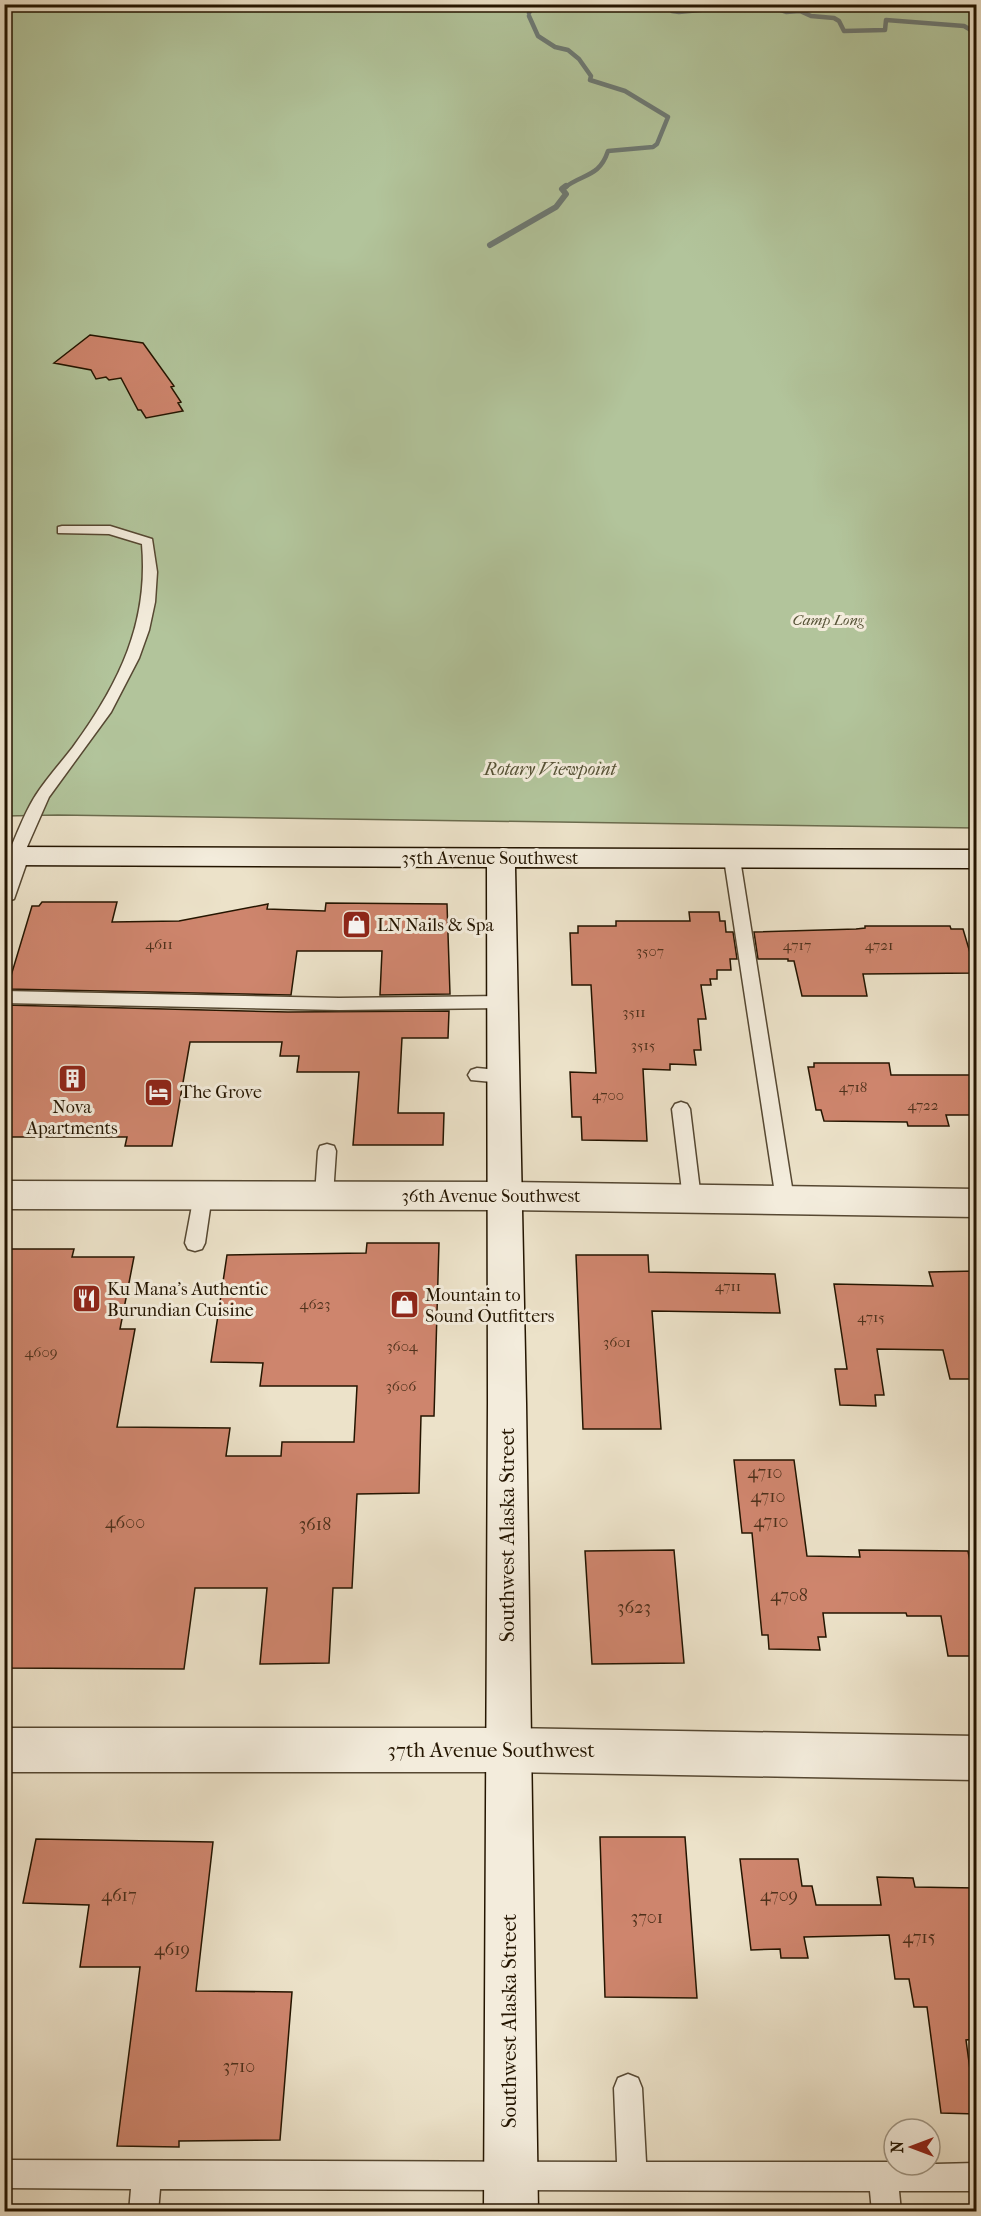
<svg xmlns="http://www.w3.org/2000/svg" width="981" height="2216" viewBox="0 0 981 2216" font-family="'IM FELL French Canon',serif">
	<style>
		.green { fill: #b2c49b; stroke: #6b6c4e; stroke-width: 1.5 }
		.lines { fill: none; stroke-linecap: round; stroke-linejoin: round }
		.stream-far1 { stroke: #6d7973; stroke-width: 4.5 }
		.stream { stroke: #6d7973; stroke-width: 6 }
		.building { fill: #ce856d; stroke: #241500; stroke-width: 1.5 }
		.lane-casing { stroke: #564832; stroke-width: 3 }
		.street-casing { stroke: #564832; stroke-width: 3 }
		.secondary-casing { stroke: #241500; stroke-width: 3 }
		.lane { fill: #f3ecdc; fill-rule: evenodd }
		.street { fill: #f3ecdc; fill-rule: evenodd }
		.secondary { fill: #f3ecdc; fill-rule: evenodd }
		.labels { text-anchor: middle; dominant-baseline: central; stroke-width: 6; stroke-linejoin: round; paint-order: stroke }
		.far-park-label { font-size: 15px; font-style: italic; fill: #565236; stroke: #f3ecdc }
		.number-label { font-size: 15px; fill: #4e311b }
		.park-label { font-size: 18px; font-style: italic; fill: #565236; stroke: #f3ecdc }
		.street-label { font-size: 18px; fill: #241500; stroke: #f3ecdc }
		.poi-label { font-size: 18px; fill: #241500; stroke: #f3ecdc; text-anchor: start }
		.near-number-label { font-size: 18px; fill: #4e311b }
		.near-street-label { font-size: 21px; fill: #241500; stroke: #f3ecdc }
	</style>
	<rect width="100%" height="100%" fill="#ece2c9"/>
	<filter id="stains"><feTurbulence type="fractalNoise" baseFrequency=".00333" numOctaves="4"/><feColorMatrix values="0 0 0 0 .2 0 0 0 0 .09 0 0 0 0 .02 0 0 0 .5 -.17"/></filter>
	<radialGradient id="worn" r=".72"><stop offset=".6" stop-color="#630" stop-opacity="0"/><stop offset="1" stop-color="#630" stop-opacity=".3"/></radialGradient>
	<path class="green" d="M4 5H976V828L58 815 5 816Z"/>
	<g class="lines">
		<path class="stream-far1" d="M664 4 674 9 672 11 679 12 731 7
			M744 7 769 6 786 12 800 11 811 16 834 18 839 21 844 31 885 30 886 20 964 26 976 33
			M529 13 534 4
			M529 16 538 36 555 47 568 50 579 59 591 76 590 80 625 91 668 117 657 144 653 147 608 151C599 178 583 173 564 188"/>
		<path class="stream" d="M490 245 556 207 566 194 562 189 566 186"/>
	</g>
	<path class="building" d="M90 335 143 343 174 386 171 387 181 402 178 403 183 411 146 418 141 410H138L121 378 109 380 106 377 96 379 91 370 54 363Z
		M42 902H117L112 922 179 921 268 904 267 909 325 911 326 903 447 904 450 994 380 995 382 951H297L291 995 7 989 32 906H39Z
		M689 912H719L720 921H725L726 932H733L737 959H730L731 970H717V979H710L711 985H701L706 1019H698L701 1050H694L696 1065 670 1064V1070L643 1069 647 1141 582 1140 581 1117H572L570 1072 596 1073 591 985H572L570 933H578V926H616V921H690Z
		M865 926H950L951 929H963L976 973 863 974 867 996H802L794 961H788V959H758L754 932 856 929 865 928Z
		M4 1005 288 1012 449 1011 448 1038H402L398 1113H444L443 1145H353L359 1072H297L299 1056H280L282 1042H190L172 1146H125L127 1137H4Z
		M814 1063H889L891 1075H976V1115H946L949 1126H908L907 1122 824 1121 821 1110H816L808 1067H814Z
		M367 1243H439L434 1416H421L419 1493 357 1494 352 1588H333L329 1663 260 1664 267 1588H195L184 1669 4 1668V1249H74L72 1257H134L120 1329H135L117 1427 230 1428 226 1456H281L282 1442H354L357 1386H260L263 1363 211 1362 227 1255 366 1253Z
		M576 1255H648L649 1272 775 1274 780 1313 652 1311 661 1429H583Z
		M976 1271V1379H950L943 1350 877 1349 884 1395H875L876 1406 840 1405 835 1369H847L834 1284 933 1286 929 1272Z
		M734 1460H794L807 1556 860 1557 859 1550 968 1551 976 1593V1656H948L941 1616H907L906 1613H823L826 1637H818L820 1650 769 1649 768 1635H762L752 1533H742Z
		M674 1550 684 1663 592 1664 585 1551Z
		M600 1837H685L697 1998 605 1997Z
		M36 1839 213 1842 196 1991 292 1992 280 2140 179 2141V2147L117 2146 140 1967H80L89 1905 23 1903Z
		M740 1859H798L802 1886H812L816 1905H881L877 1877 913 1878 915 1887 976 1888V2039L966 2040 976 2114 941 2113 927 2007H914L909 1979H895L889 1935 804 1937 808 1958H781L780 1949 751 1950Z"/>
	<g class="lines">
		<defs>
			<path id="lane" d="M62 526H110L152 539 157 572 155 602 149 630 139 658 111 712 49 797 23 856 15 861 7 856C16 837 23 816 34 798 45 780 60 764 73 747 119 684 149 623 142 544L109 534 58 533V527Z
				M732 854 740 859 794 1200 792 1205 785 1208 778 1205 776 1200 724 859Z
				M4 991 339 998 502 996 508 998 510 1002 508 1006 502 1008 339 1010 4 1003Z
				M477 1068 509 1071 512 1076 509 1081 503 1083 471 1080 468 1075 471 1070Z
				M681 1102 687 1104 690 1109 701 1199 699 1204 692 1206 685 1204 683 1199 672 1109 675 1104Z
				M327 1144 334 1146 336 1151 333 1195 331 1200 324 1202 317 1200 315 1195 318 1151 320 1146Z
				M203 1188 210 1190 212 1195 205 1243 202 1249 195 1251 188 1249 185 1243 194 1195 196 1190Z
				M628 2074 638 2078 642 2088 646 2162H894V2165L976 2163V2191H899L901 2212H872L870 2191 160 2189 158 2212H129L131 2189 4 2188V2160L617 2162 614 2088 618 2078Z"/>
			<path id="street" d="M15 847 25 849 29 856 14 899 4 902V850Z
				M4 1181 504 1182 976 1189V1217L504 1210 4 1209Z
				M4 1728H507L976 1736V1780L507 1772H4Z"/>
			<path id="secondary" d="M4 847 976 850V868L515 867 526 1403 538 2212H484L488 1403 487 867 4 865Z"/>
		</defs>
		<use href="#lane" class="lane-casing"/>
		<use href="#street" class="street-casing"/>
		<use href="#secondary" class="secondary-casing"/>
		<use href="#lane" class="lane"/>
		<use href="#street" class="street"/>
		<use href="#secondary" class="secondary"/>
	</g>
	<defs>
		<symbol id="shop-square" viewBox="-11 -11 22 22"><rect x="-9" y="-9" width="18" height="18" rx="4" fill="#8f2418" stroke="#f3ecdc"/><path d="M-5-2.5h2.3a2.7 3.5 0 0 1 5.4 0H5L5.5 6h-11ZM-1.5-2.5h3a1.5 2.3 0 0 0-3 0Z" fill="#fff"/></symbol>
		<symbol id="building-square" viewBox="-11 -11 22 22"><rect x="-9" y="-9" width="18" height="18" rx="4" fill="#8f2418" stroke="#f3ecdc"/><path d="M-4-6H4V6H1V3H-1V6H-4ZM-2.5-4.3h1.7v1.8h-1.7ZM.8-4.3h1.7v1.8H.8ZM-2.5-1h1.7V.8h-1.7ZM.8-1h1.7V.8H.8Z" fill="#fff"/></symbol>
		<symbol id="hotel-square" viewBox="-11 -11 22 22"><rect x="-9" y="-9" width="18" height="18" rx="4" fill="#8f2418" stroke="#f3ecdc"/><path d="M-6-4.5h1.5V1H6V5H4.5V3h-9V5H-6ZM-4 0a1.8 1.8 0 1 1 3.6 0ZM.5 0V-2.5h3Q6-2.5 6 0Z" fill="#fff"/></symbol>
		<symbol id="restaurant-square" viewBox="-11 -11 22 22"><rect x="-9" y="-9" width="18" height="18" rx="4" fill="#8f2418" stroke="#f3ecdc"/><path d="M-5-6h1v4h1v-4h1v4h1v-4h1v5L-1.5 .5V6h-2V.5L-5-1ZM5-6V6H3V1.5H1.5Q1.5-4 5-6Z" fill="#fff"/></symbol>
	</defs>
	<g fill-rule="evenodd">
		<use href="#shop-square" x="340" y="908" width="33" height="33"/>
		<use href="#building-square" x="56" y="1062" width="33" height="33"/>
		<use href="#hotel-square" x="142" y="1076" width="33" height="33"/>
		<use href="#restaurant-square" x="70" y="1282" width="33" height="33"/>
		<use href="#shop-square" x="388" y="1288" width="33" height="33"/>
	</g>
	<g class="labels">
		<g class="far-park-label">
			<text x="828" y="620">Camp Long</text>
		</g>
		<g class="number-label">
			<text x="159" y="944">4611</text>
			<text x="797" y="945">4717</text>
			<text x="879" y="945">4721</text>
			<text x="650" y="951">3507</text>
			<text x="634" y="1012">3511</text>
			<text x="643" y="1045">3515</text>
			<text x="853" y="1087">4718</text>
			<text x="608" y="1095">4700</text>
			<text x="923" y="1105">4722</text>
			<text x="728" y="1286">4711</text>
			<text x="315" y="1304">4623</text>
			<text x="871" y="1317">4715</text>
			<text x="617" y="1342">3601</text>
			<text x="402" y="1346">3604</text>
			<text x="41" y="1352">4609</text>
			<text x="401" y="1386">3606</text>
		</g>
		<g class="park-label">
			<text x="550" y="769">Rotary Viewpoint</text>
		</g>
		<g class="street-label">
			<text x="490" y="858">35th Avenue Southwest</text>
			<text x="491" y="1196">36th Avenue Southwest</text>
		</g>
		<g class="poi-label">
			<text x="377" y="925">LN Nails &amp; Spa</text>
			<text x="180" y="1092">The Grove</text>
			<text x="72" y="1107" text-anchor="middle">Nova<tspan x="72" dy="21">Apartments</tspan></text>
			<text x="107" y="1289">Ku Mana’s Authentic<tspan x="107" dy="21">Burundian Cuisine</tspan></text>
			<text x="425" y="1295">Mountain to<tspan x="425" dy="21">Sound Outfitters</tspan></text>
		</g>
		<g class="near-number-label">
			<text x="765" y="1472">4710</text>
			<text x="768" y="1496">4710</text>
			<text x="771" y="1521">4710</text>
			<text x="125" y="1522">4600</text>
			<text x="315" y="1524">3618</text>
			<text x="789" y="1595">4708</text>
			<text x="634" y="1607">3623</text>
			<text x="119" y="1895">4617</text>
			<text x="779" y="1895">4709</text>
			<text x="647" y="1917">3701</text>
			<text x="919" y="1937">4715</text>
			<text x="172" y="1949">4619</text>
			<text x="239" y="2066">3710</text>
		</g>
		<g class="near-street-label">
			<text transform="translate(507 1535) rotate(-90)">Southwest Alaska Street</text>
			<text x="491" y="1750">37th Avenue Southwest</text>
			<text transform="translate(509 2021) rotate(-90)">Southwest Alaska Street</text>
		</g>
	</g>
	<rect width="981" height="2216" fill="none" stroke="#ece2c9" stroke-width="24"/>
	<rect x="6" y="6" width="969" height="2204" fill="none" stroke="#241500" stroke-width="3"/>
	<rect x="12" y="12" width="957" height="2192" fill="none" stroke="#241500" stroke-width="1.5"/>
	<g transform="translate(912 2147) rotate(270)"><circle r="28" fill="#f3ecdc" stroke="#a09684" stroke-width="1.5"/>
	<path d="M0-4.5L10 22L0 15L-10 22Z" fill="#8f2418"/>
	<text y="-9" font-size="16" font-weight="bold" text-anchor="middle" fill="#241500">N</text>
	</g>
	<rect width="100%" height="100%" filter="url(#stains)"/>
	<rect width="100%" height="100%" fill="url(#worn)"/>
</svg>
